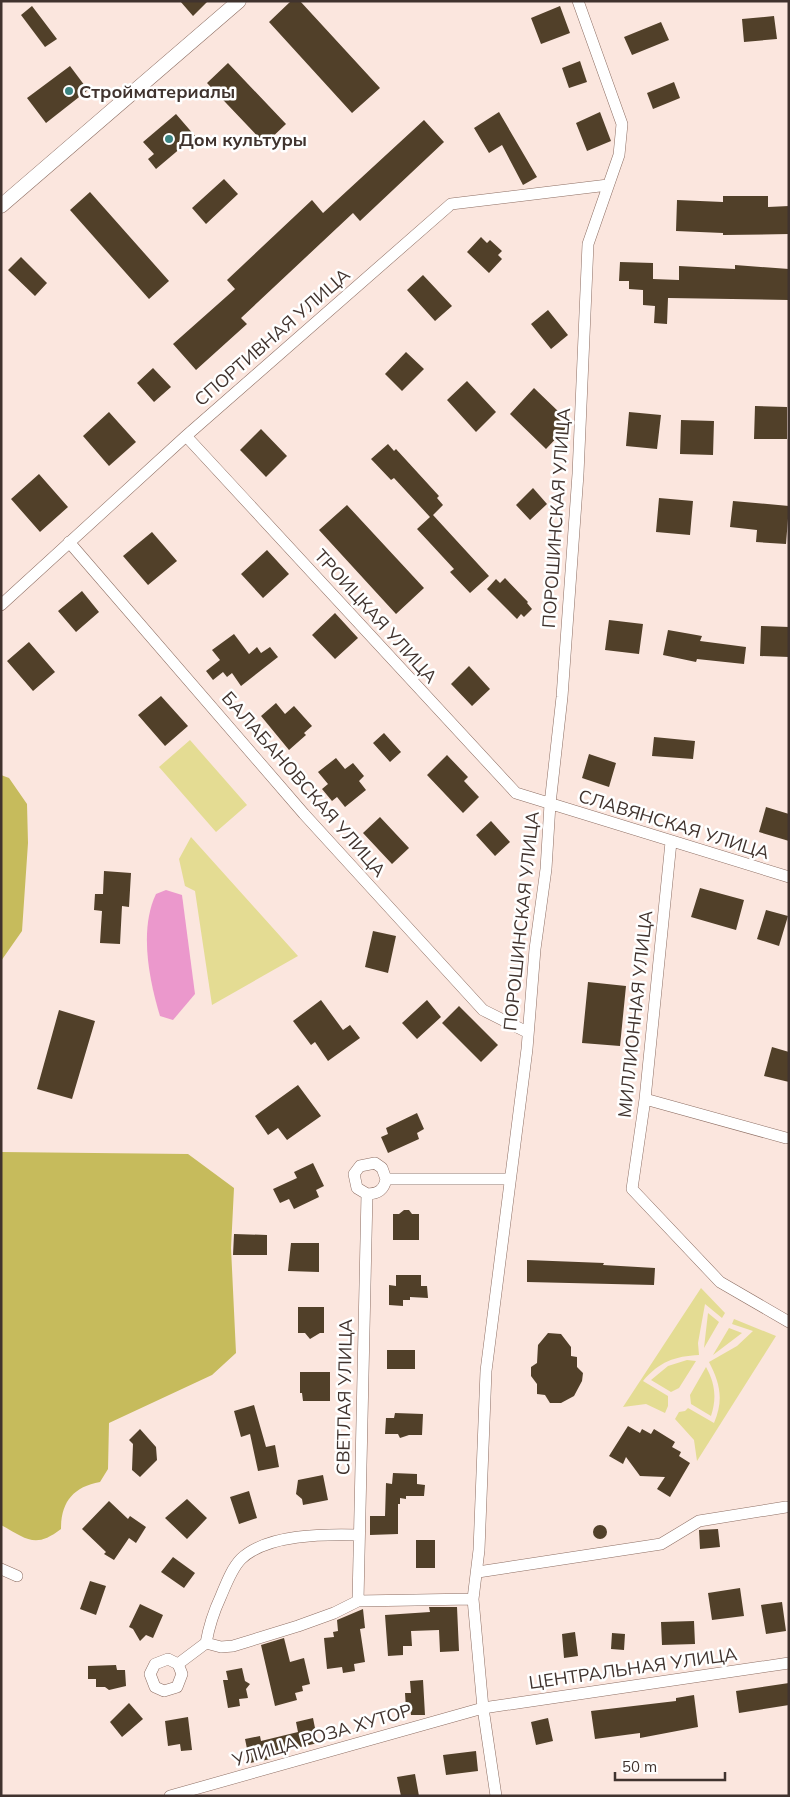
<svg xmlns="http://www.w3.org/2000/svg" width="790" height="1797" viewBox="0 0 790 1797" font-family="Mulish,sans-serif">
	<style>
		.green { fill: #e4dc93 }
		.forest { fill: #c6bb5c }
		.water { fill: #eb98cc }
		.building { fill: #514029 }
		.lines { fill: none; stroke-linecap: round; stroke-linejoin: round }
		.minor-casing { stroke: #8d6e63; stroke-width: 12 }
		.tertiary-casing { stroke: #8d6e63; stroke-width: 15 }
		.minor { stroke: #fff; stroke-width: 11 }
		.tertiary { stroke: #fff; stroke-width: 14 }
		.poi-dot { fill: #3c8482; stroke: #fff; stroke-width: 2 }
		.labels { text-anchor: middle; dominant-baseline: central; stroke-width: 5; stroke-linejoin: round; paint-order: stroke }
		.poi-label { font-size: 18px; font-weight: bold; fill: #40332e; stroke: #fff; text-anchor: start }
		.street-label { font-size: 18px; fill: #40332e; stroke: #fff }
	</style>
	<rect width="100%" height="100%" fill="#fbe6de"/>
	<path class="green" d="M190 740 247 805 216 832 159 767Z
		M191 837 298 956 212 1005 195 891 185 886 179 859Z
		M701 1288 725 1313 722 1318 705 1304 698 1343 699 1355C675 1356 659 1362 643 1381L668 1396V1406L665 1413 646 1404 623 1407Z
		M708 1313 719 1322 704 1348Z
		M734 1319 776 1336 697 1461 694 1440 675 1419 679 1412 685 1411 688 1408 714 1423C724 1400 720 1383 709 1362L737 1346 753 1331 732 1324Z
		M729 1328 742 1333 713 1355Z
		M687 1360 696 1361 679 1388 671 1392 651 1380 668 1366Z
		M706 1367C715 1383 717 1398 711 1416L691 1404 690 1395Z"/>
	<path class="forest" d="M1 775 9 778 27 804 28 843 22 931 1 961Z
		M1 1152 188 1154 234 1188 231 1248 236 1353 212 1375 109 1423 108 1469 100 1482C73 1487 61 1502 61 1529 35 1549 27 1539 1 1525Z"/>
	<path class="water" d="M166 890 182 895 195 994 173 1020 160 1016C149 980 139 929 156 894Z"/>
	<path class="building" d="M180 1H208L193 16Z
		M291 1H300L380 88 352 113 269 22Z
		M32 6 57 39 45 47 21 15Z
		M560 6 570 33 541 44 531 18Z
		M774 16 777 39 744 42 742 19Z
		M661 22 669 40 632 55 624 37Z
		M580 61 587 82 569 88 562 68Z
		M228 63 286 124 265 144 207 83Z
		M70 66 88 90 46 123 27 98Z
		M674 82 680 98 653 109 647 93Z
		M499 112 537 177 523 185 502 145 489 153 474 128Z
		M600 112 611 141 587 151 576 123Z
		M176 114 195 136 156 169 148 159 154 154 143 142Z
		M424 120 444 142 360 221 353 213 241 318 247 324 196 370 173 344 235 289 227 280 312 200 323 213Z
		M224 179 238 194 206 224 192 208Z
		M90 192 169 281 149 299 70 210Z
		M723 196H768V207L789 206V234L723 235V233L676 231 677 200 723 202Z
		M481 237 487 243 490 240 502 251 498 255 502 259 489 273 467 252Z
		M21 257 47 283 35 296 8 270Z
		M620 262 653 263V279L679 280V266L735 269V265L789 269V300L668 298 667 324 654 323 655 306 643 305V290L629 289V281H619Z
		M423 275 452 306 435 321 407 290Z
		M548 310 568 335 551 349 531 324Z
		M406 352 424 369 402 391 385 374Z
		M153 368 171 387 154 402 137 383Z
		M467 381 496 412 476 432 447 400Z
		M534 388 561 414 557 417 567 427 546 449 510 414Z
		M755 406 787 407V439H754Z
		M109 412 136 442 109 466 83 436Z
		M629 412 661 415 657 449 626 446Z
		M681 420 714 421 713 455 680 454Z
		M261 429 287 456 266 477 240 450Z
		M388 444 394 451 396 449 439 496 437 498 443 505 433 515 489 576 470 593 450 572 454 569 417 529 430 517 394 478 391 480 371 459Z
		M39 474 68 507 40 532 11 499Z
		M533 488 547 504 530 520 516 505Z
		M659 498 693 501 690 535 656 532Z
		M733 501 789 506 786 544 756 542 757 530 730 527Z
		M347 505 424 588 396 614 319 530Z
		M152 532 177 561 148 585 123 556Z
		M267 550 289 574 263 598 241 574Z
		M505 578 528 602 527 603 532 609 524 617 521 614 517 619 487 589 496 579 500 583Z
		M82 591 99 612 76 632 58 611Z
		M335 613 358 638 335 659 312 635Z
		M609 620 643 624 639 654 605 650Z
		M761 626 789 627V657L760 656Z
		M668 630 702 636 700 641 746 647 744 664 697 659 696 662 663 655Z
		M234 634 249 654 257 647 261 653 270 647 278 657 241 686 232 673 227 677 223 672 213 680 206 671 220 660 212 650Z
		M29 642 55 672 33 691 7 661Z
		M469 666 490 689 472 706 451 684Z
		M161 696 188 726 165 746 138 715Z
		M276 703 285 714 294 706 312 726 304 733 306 735 289 750 261 716Z
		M384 733 401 752 390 762 373 743Z
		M654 737 695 741 693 759 652 756Z
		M589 754 616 763 609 787 582 778Z
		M447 755 468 777 464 781 479 797 463 813 427 775Z
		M336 758 345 769 353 763 364 776 359 781 366 790 345 807 337 797 332 801 322 789 328 784 318 772Z
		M766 807 789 814V841L759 832Z
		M380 817 409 848 392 864 363 833Z
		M491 821 510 842 495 856 476 835Z
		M104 871 131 873 129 907 122 906 120 944 100 943 102 911 94 910 95 894H103Z
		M700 888 744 900 736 930 691 917Z
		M766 910 788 916 779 946 757 939Z
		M373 931 396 936 388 973 365 967Z
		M588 982 626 986 620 1046 582 1043Z
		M321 1000 343 1030 350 1025 360 1038 328 1061 315 1042 311 1045 293 1021Z
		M427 1000 441 1017 417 1039 402 1023Z
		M459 1006 498 1045 481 1062 442 1023Z
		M59 1010 95 1021 72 1099 37 1089Z
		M772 1047 789 1052V1082L764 1076Z
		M298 1085 321 1116 287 1140 278 1128 268 1135 255 1116Z
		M417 1113 424 1129 417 1133 419 1139 388 1153 381 1137 388 1134 386 1128Z
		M313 1163 324 1186 316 1190 319 1197 294 1209 289 1199 280 1203 273 1189 297 1178 294 1172Z
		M404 1210H409L412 1214H419V1240H393V1214H399Z
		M234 1234 267 1235V1255H233Z
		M291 1243H319V1272L288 1271Z
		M527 1260 604 1263 603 1265 655 1268 654 1285 527 1282Z
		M396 1275H421V1286H427L428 1298 410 1297V1300H403V1306L389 1305V1285L396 1286Z
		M298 1307H324V1333H320L310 1339 305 1333H298Z
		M548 1333 561 1334 571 1347V1356L577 1357V1367L583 1373 582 1381 574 1396 561 1403H550L545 1395 537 1394V1384L531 1376V1367L537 1363 538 1345Z
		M387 1350H415V1369H387Z
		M300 1372H330V1401H303L302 1393H300Z
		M254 1405 266 1447 275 1445 279 1467 258 1471 250 1434 241 1437 234 1411Z
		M395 1413 423 1414 422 1435H409L400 1438 398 1434H385L386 1418H394Z
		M628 1426 640 1433 642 1429 651 1434 654 1429 675 1442 672 1447 681 1452 679 1456 690 1463 670 1497 657 1489 665 1477 640 1476 626 1457 623 1464 609 1456Z
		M140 1429 156 1447 157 1460 140 1477 132 1470 133 1444 129 1440Z
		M393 1473 417 1474V1484L425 1485 424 1496H406V1499L400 1498V1504H398V1534L370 1535V1516H385L386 1483 392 1484Z
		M323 1475 328 1500 303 1505 302 1499 296 1494 298 1480Z
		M249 1491 257 1518 239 1524 230 1497Z
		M187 1499 207 1518 187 1539 165 1518Z
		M109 1501 128 1519 130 1516 146 1527 136 1543 129 1538 114 1560 104 1554 106 1552 82 1529Z
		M593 1532a7 7 0 1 1 14 0a7 7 0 1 1-14 0Z
		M718 1529 720 1547 700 1549 699 1530Z
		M416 1540H435V1568H416Z
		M173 1557 195 1573 184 1588 161 1572Z
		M90 1581 106 1586 96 1615 80 1609Z
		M740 1588 744 1616 712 1620 708 1593Z
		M782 1602 786 1631 766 1634 761 1605Z
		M140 1604 163 1615 153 1638 146 1635 140 1641 133 1629 129 1627Z
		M429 1607H457L459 1651 440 1652 439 1630 411 1631 412 1646H403V1655L388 1656 385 1615 430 1612Z
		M363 1609 365 1628 360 1629 365 1662 354 1664 355 1671 343 1673 342 1667 327 1669 324 1638 334 1637 333 1632 338 1631 337 1620Z
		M694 1621 695 1644 662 1645 661 1622Z
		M575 1632 578 1656 564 1658 562 1634Z
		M612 1633 625 1634 624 1650 611 1649Z
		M284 1638 290 1662 304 1658 310 1684 302 1686 303 1691 295 1693 297 1700 275 1706 261 1645Z
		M116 1665 117 1670H125L126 1686 109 1690 105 1687H96V1679H88V1666Z
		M242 1668 245 1681 250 1684 246 1689 248 1698 239 1699 240 1706 228 1708 223 1680H228L226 1671Z
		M423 1680 425 1715H411L410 1708 406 1709 405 1693H411L410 1681Z
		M789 1683V1705L739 1713 736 1691Z
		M694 1695 698 1727 640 1738V1733L595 1739 591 1711 676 1701V1698Z
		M129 1703 143 1719 122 1737 110 1722Z
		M188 1717 192 1750 181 1751 180 1744 168 1746 165 1721Z
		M313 1718 318 1743 269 1754 271 1759 250 1763 245 1739 260 1736 261 1741 298 1732 296 1722Z
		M548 1718 553 1741 536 1745 531 1722Z
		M476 1751 478 1771 446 1775 443 1755Z
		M415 1774 419 1796H401L397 1777Z"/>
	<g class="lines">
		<defs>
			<path id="minor" d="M186 436 516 793 789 877
				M69 542 304 814 483 1010 527 1032
				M1 605 186 436 451 204 608 185
				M671 842 645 1099 632 1189 720 1282 789 1322
				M645 1099 786 1138
				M386 1179H510
				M1 1569 17 1576
				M478 1572 661 1544 699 1521 786 1507
				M358 1601 367 1194C378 1194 384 1190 386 1179L382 1168 375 1163 360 1166 354 1174 357 1188 367 1194
				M206 1643C209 1626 214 1611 221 1596 226 1584 232 1568 241 1559 267 1534 324 1534 359 1535
				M178 1664 182 1674 177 1687 164 1691 155 1687 150 1674 155 1664 168 1659 178 1664 206 1643 221 1647 233 1646 298 1626 334 1613 358 1601 473 1599
				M170 1796 483 1708 789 1663
				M496 1796 483 1708 473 1599 479 1550 486 1371 527 1049 535 949 546 869 550 804 562 697 578 474 588 244 619 155 622 124 578 1"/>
			<path id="tertiary" d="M1 206 239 1"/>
		</defs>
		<use href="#minor" class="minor-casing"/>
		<use href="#tertiary" class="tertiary-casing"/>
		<use href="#minor" class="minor"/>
		<use href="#tertiary" class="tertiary"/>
	</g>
	<g class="poi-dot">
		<circle cx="69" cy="91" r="5"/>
		<circle cx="169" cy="139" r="5"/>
	</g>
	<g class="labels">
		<g class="poi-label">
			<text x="79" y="91">Стройматериалы</text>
			<text x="179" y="139">Дом культуры</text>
		</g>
		<g class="street-label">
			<text transform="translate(272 337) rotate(-41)">СПОРТИВНАЯ УЛИЦА</text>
			<text transform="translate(556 518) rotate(-86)">ПОРОШИНСКАЯ УЛИЦА</text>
			<text transform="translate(376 616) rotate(48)">ТРОИЦКАЯ УЛИЦА</text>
			<text transform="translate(304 784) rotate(49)">БАЛАБАНОВСКАЯ УЛИЦА</text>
			<text transform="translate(674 824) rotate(17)">СЛАВЯНСКАЯ УЛИЦА</text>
			<text transform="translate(521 921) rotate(-84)">ПОРОШИНСКАЯ УЛИЦА</text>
			<text transform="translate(635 1014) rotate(-84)">МИЛЛИОННАЯ УЛИЦА</text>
			<text transform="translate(344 1397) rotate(-89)">СВЕТЛАЯ УЛИЦА</text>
			<text transform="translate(633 1668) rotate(-8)">ЦЕНТРАЛЬНАЯ УЛИЦА</text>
			<text transform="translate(322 1735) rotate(-16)">УЛИЦА РОЗА ХУТОР</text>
		</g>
	</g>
	<rect width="790" height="1797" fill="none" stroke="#40332e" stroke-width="5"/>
	<path d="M615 1772v8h110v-8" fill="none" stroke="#40332e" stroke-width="2.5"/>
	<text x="622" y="1772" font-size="15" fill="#40332e" stroke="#ffffff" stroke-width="4" paint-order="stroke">50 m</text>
</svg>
